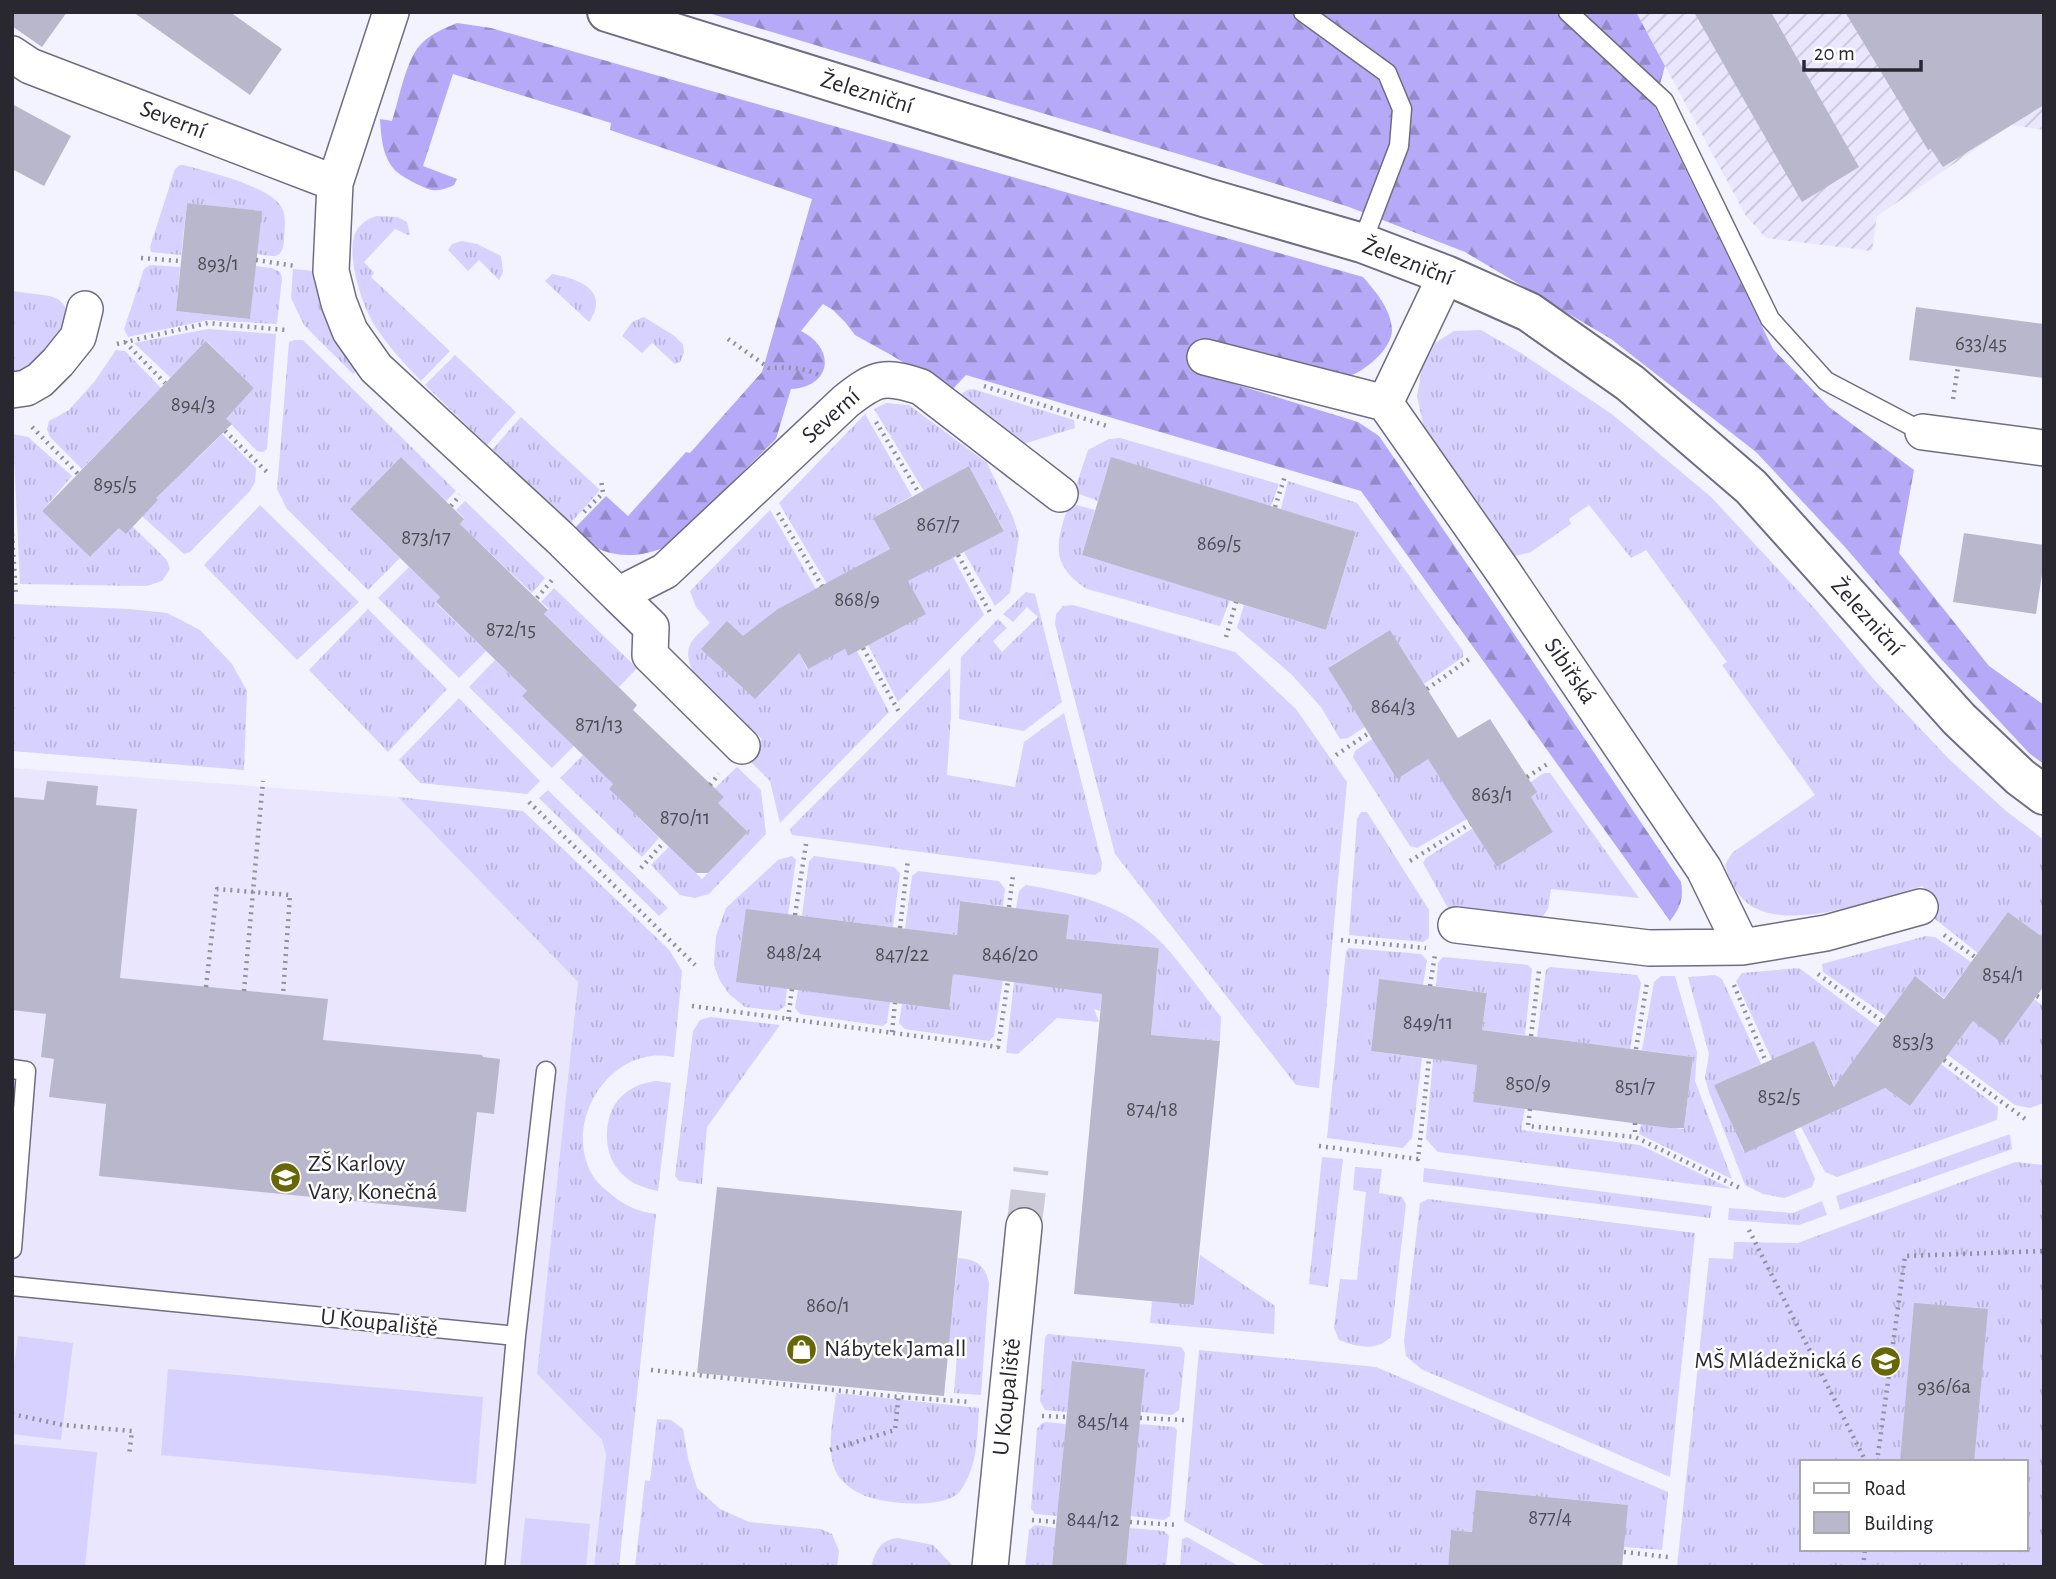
<svg xmlns="http://www.w3.org/2000/svg" width="2056" height="1579" viewBox="0 0 2056 1579" font-family="'Alegreya Sans',sans-serif">
	<style>
		.built { fill: #e9e6fd }
		.industrial { fill: url(#industrial-furrows) }
		.grass { fill: url(#grass-tufts); fill-rule: evenodd }
		.forest { fill: url(#forest-firs) }
		.pitch { fill: #d6d1fe }
		.building { fill: #b9b7cb }
		.lines { fill: none; stroke-linecap: round; stroke-linejoin: round }
		.street-tunnel { stroke: #cbcad6; stroke-width: 35; stroke-dasharray: 35 18; stroke-linecap: butt }
		.lane-casing { stroke: #6f6d7f; stroke-width: 21 }
		.street-casing { stroke: #6f6d7f; stroke-width: 38 }
		.secondary-casing { stroke: #6f6d7f; stroke-width: 42 }
		.path { stroke: #92919b; stroke-width: 4.5; stroke-dasharray: 2 5; stroke-linecap: butt }
		.lane { stroke: #fff; stroke-width: 18 }
		.street { stroke: #fff; stroke-width: 35 }
		.secondary { stroke: #fff; stroke-width: 38 }
		.labels { text-anchor: middle; dominant-baseline: central; stroke-width: 5; stroke-linejoin: round; paint-order: stroke }
		.number-label { font-size: 21px; fill: #4d4c57 }
		.street-label { font-size: 24px; fill: #292830; stroke: #fff }
		.poi-label { font-size: 24px; fill: #292830; stroke: #fff; text-anchor: start }
	</style>
	<defs>
		<pattern id="industrial-furrows" width="10" height="10" patternUnits="userSpaceOnUse" patternTransform="scale(1.75)"><rect width="10" height="10" fill="#e9e6fd"/><path d="M-1 1l2-2M0 10L10 0M9 11l2-2" fill="none" stroke="#c8c5d9"/></pattern>
		<pattern id="grass-tufts" width="24" height="20" patternUnits="userSpaceOnUse" patternTransform="scale(1.75)"><rect width="24" height="20" fill="#d6d1fe"/><path d="M3 7l-1-3M5 7V3M7 7l1-3M15 17l-1-3M17 17v-4M19 17l1-3" fill="none" stroke="#b8b3da"/></pattern>
		<pattern id="forest-firs" width="22" height="20" patternUnits="userSpaceOnUse" patternTransform="scale(1.75)"><rect width="22" height="20" fill="#b6a9f8"/><path d="M5 1l3.5 6h-7zM16 11l3.5 6h-7z" fill="#948ac9"/></pattern>
	</defs>
	<rect width="100%" height="100%" fill="#f3f2ff"/>
	<path class="built" d="M12 768 398 797 578 982 537 1374 602 1440 606 1455 594 1567H12Z"/>
	<path class="industrial" d="M1636 12H2044V130L2011 125 1877 216 1872 251 1766 238 1746 216Z"/>
	<path class="grass" d="M180 165H184C208 172 271 186 282 208 287 218 284 231 284 241 282 261 273 256 257 254L261 211 187 203 181 255 151 252 150 247 175 169Z
		M377 216 398 217 407 222 410 234 408 235 395 229 364 262 374 273 371 277 450 351 421 381C404 363 388 346 375 326 362 306 342 247 359 227 364 221 370 218 377 216Z
		M462 241 477 244 501 256 503 272 499 280 479 260 468 271 448 250 452 244Z
		M150 265 180 267 176 311 250 319 255 266 272 268 280 272 282 278 277 324 208 320 128 337 124 329 144 269Z
		M293 269 314 271 322 309 332 332 356 371 353 374 304 325 291 298Z
		M552 274C580 279 610 291 589 322L545 281Z
		M12 291 50 296 58 299 64 305 67 313 65 327 38 363 12 375Z
		M644 317 673 335 683 344 684 353 680 362 675 364 652 343 642 353 622 336 632 322Z
		M208 329 276 334 267 449 263 452 257 451 226 419 254 388 207 341 171 378 134 343Z
		M1481 330 1521 353 1613 415 1711 497 1815 609 1877 683 1949 759 2006 811 2044 840V938L2008 912 1978 953 1935 919 1923 886C1878 898 1799 930 1755 908 1739 900 1730 882 1725 865L1732 853 1815 795 1722 665 1727 662 1646 550 1631 558 1589 505 1569 519 1571 524 1531 552 1515 556 1503 550 1425 433 1417 396 1422 369 1435 343 1454 331Z
		M294 340H303L456 491 446 501 401 457 350 509 400 558 368 590 287 509 277 489 289 342Z
		M116 350 125 351 161 388 82 469 50 437 47 429 49 421 69 410 95 381Z
		M455 355 516 412 487 445 425 385Z
		M973 389 1074 420 1075 428 1020 445 957 397 967 390Z
		M886 403 909 405 987 463 1013 517 1019 536 1010 593 995 606 964 552 1004 530 969 466 924 491 874 409Z
		M865 414 912 496 873 518 890 549 827 584 779 503Z
		M521 417 600 490 569 525 492 450Z
		M13 434 28 437 72 476 42 511 90 557 119 528 132 526 167 560 170 569 162 581 146 586 20 584Z
		M222 434 256 468 255 482 250 491 190 552 184 554 142 516 153 495 198 458Z
		M1120 438 1279 484 1271 506 1111 458 1098 501 1074 492 1088 450 1109 439Z
		M1288 481 1357 503 1463 651V657L1424 684 1390 630 1329 667 1365 727 1348 738 1340 739 1321 707 1291 674 1237 628 1244 605 1326 630 1356 532 1281 509Z
		M465 501 545 578 532 593 460 524 464 518 456 510Z
		M1069 503 1095 510 1082 555 1230 600 1220 626 1087 589C1048 563 1057 542 1069 503Z
		M260 505 359 602 297 660 204 565Z
		M770 510 816 589 778 610 807 669 845 649 848 656 857 651 889 712 780 823 770 781 745 756 762 739 692 670C682 645 693 639 710 623L696 607 690 591Z
		M953 557 984 615 898 702 868 645 908 581Z
		M409 567 440 597 436 603 486 651 459 678 378 598Z
		M554 588 637 668 619 687 544 614 549 609 541 602Z
		M1026 592 1035 594 1062 702 1024 731 959 719 961 657 998 619 1007 628 993 641 1002 652 1038 617 1027 607 1013 622 1003 614Z
		M12 604 129 609 167 613 200 630 232 664 247 691 244 770 12 751Z
		M1073 605 1235 652 1296 709 1347 782 1319 1088 1296 1085 1115 854 1055 624 1056 614 1063 606Z
		M368 609 447 689 388 752 309 670Z
		M495 660 527 691 574 746 552 768 469 687Z
		M950 668 951 716 947 775 1015 787 1024 742 1064 713 1102 863 1101 871 1095 875 792 835 790 829Z
		M459 698 540 781 527 794 420 783 399 760Z
		M1372 739 1429 758 1467 819 1417 848 1410 846 1353 757 1355 751Z
		M583 755 613 784 609 789 659 838 642 857 560 778Z
		M737 767 761 790 766 834 709 894 695 898 680 895 651 865 669 847 702 879 748 832 718 803 714 789Z
		M1544 773H1550L1639 898 1551 889 1548 909 1543 916 1533 919 1448 908 1423 863 1426 858 1473 828 1497 867 1553 832 1531 797V782Z
		M548 790 668 908 659 916 539 798Z
		M398 797 523 811 660 941 670 951 682 971 674 1057C610 1043 561 1123 593 1176 598 1184 605 1189 612 1195 625 1206 639 1212 656 1214L619 1567H594L606 1455 602 1440 537 1374 578 982Z
		M1361 812H1367L1429 910V938L1423 942 1349 935 1357 819Z
		M792 856 796 860 788 914 787 988 785 1006 778 1011 745 1007 729 994 719 979 714 965 716 936 726 908 778 860Z
		M814 856 894 867 900 873 893 927 802 916 809 861Z
		M918 871 999 881 1005 889 1003 906 960 901 957 935 905 929 912 876Z
		M1026 885C1077 894 1126 905 1163 944 1184 967 1202 993 1221 1017L1220 1041 1151 1035 1159 948 1108 943 1100 1011 1094 1009 1099 1022 1057 1018 1018 1054 1006 1053 1014 982 1016 908 1019 891Z
		M1926 936 1935 937 1971 962 1944 998 1915 976 1886 1016 1823 972 1822 964Z
		M1349 948 1421 954 1427 960 1423 985 1379 980 1371 1051 1422 1058 1412 1138 1403 1148 1327 1138 1346 951Z
		M1443 957 1528 965 1532 969 1525 1035 1482 1030 1487 993 1436 986 1438 963Z
		M1550 967 1637 975 1641 983 1630 1049 1537 1037 1546 970Z
		M1799 968 1878 1027 1851 1064 1910 1106 1941 1064 1998 1107 1997 1120 1837 1177 1825 1172 1801 1127 1844 1107 1814 1042 1772 1060 1736 981 1742 973Z
		M953 974 1003 980 994 1036 989 1041 905 1029 899 1023 902 1004 949 1010Z
		M1715 975 1722 979 1761 1064 1715 1085 1744 1152 1794 1130 1815 1179 1812 1187 1784 1198 1763 1194 1745 1185 1709 1092 1705 1078 1709 1054 1688 977Z
		M1661 976H1675L1697 1052 1695 1081 1732 1179 1639 1134 1641 1124 1684 1129 1693 1057 1642 1050 1654 982Z
		M798 990 890 1002 887 1022 883 1026 800 1014 795 1008Z
		M2034 999 2044 1007V1103L2030 1108 2015 1105 1948 1055 1973 1021Z
		M711 1017 780 1025 707 1127 702 1184 679 1181 675 1176 693 1031 700 1020Z
		M1433 1059 1477 1065 1473 1101 1525 1108 1521 1130 1640 1145 1732 1189 1438 1152 1426 1139Z
		M656 1081 671 1083 658 1191C642 1188 627 1182 617 1168 602 1149 604 1113 621 1097 631 1087 642 1083 656 1081Z
		M2010 1134 2012 1149 1840 1210 1836 1196Z
		M1322 1157 1343 1159 1328 1287 1309 1284Z
		M2015 1162 2044 1165V1567H1677L1709 1258 1733 1259 1734 1242 1798 1243ZM1802 1462H2026V1549H1802Z
		M1355 1167 1382 1169 1379 1193 1402 1197 1406 1204 1391 1336C1379 1352 1357 1347 1339 1340L1334 1328 1340 1279 1357 1280 1366 1192 1353 1190Z
		M1424 1168 1712 1206 1710 1218 1423 1182Z
		M1428 1199 1695 1233 1670 1477 1421 1369 1406 1356 1404 1341 1420 1203Z
		M1822 1201 1827 1215 1799 1225 1728 1220 1729 1208 1793 1213Z
		M1200 1255 1275 1306 1274 1334 1150 1323 1152 1301 1194 1305Z
		M958 1258C976 1259 985 1265 989 1283L981 1395 954 1393 957 1355 948 1353Z
		M1048 1334 1181 1347 1185 1353 1179 1410 1172 1415 1141 1412 1144 1369 1073 1361 1067 1412 1045 1410 1040 1401 1045 1337Z
		M1199 1350 1376 1367 1668 1492 1662 1550 1624 1547 1627 1505 1477 1490 1472 1532 1451 1530 1448 1567H1268L1184 1521Z
		M836 1393 979 1408C977 1438 978 1465 961 1490 947 1511 878 1504 859 1493 851 1489 839 1480 836 1472 825 1448 834 1418 836 1393Z
		M657 1419 671 1420 683 1429 688 1458 697 1488 720 1509 749 1522 821 1529 832 1534 839 1551 837 1567H635L645 1480 650 1481Z
		M1045 1422 1066 1424 1057 1516 1035 1514 1031 1509 1037 1429 1041 1424Z
		M1139 1424 1174 1427 1177 1430 1170 1516 1164 1520 1131 1516Z
		M1035 1525 1056 1528 1052 1567H1025L1029 1530Z
		M1130 1528 1164 1531 1169 1536 1166 1567H1126Z
		M1187 1537 1240 1567H1180L1182 1539Z
		M898 1538 933 1545 954 1567H871C876 1550 880 1540 898 1538Z"/>
	<path class="forest" d="M705 12H1636L1665 66 1654 105 1773 349 1829 407 1914 470 1899 553 1989 666 2044 705V764L2030 754 1942 660 1845 547 1756 452 1611 339 1465 252 1349 207 1235 171Z
		M457 23 491 28 1363 277C1376 292 1391 309 1392 330 1392 349 1364 372 1347 377 1342 378 1335 378 1330 378L1200 340 1195 372 1358 422 1379 436 1480 583 1681 882C1684 899 1680 908 1670 921L1361 491 966 375 951 391 891 355 855 335 845 322 833 310 823 304 801 331C837 349 831 387 791 389L776 439 668 546C647 555 624 559 601 550 591 547 581 537 572 531L606 496 628 516 686 452 690 453 762 372 812 199 610 130 611 123 453 74 423 166 457 179 454 185C448 188 440 191 432 190 423 188 399 176 393 168 382 155 381 135 380 119L392 121C399 100 406 57 423 42 433 33 445 28 457 23Z"/>
	<path class="pitch" d="M18 1336 73 1343 61 1440 12 1434V1379Z
		M168 1369 483 1397 476 1484 161 1455Z
		M12 1444 97 1452 85 1567H12Z
		M525 1518 590 1524 586 1567H520Z"/>
	<path class="building" d="M12 12H67L42 47 12 26Z
		M133 12H230L282 49 250 95Z
		M1694 12H1771L1859 167 1802 202Z
		M1845 12H2044V105L1943 167 1931 149 1928 150Z
		M12 104 71 136 44 186 12 169Z
		M187 203 262 211 250 319 176 311Z
		M1916 307 2044 324V378L1909 360Z
		M206 341 254 388 226 419 232 424 156 498 158 500 126 534 119 528 90 557 42 511Z
		M401 457 464 519 460 524 548 610 544 614 637 705 633 710 724 797 718 803 748 832 708 873H696L609 789 613 784 522 696 527 691 436 602 440 597 350 509Z
		M1111 457 1356 532 1326 630 1082 555Z
		M969 466 1004 531 908 581 926 614 848 656 845 649 808 669 799 653 755 699 701 649 727 621 743 636 778 609 890 549 873 518Z
		M1964 533 2044 545V561L2036 614 1953 602Z
		M1390 630 1458 738 1490 719 1537 792 1531 797 1553 832 1497 867 1428 759 1397 779 1328 668Z
		M47 781 98 786 96 805 137 809 120 978 328 999 323 1040 482 1055 483 1057 500 1059 494 1114 477 1112 466 1212 99 1176 106 1104 49 1097 54 1059 41 1057 46 1014 12 1010V797L44 800Z
		M960 901 1069 915 1066 939 1159 948 1151 1035 1220 1041 1194 1305 1074 1294 1102 994 953 974 949 1010 736 982 746 909 957 935Z
		M2008 912 2044 938V986L2002 1043 1973 1021 1910 1106 1885 1088 1745 1153 1714 1085 1814 1041 1834 1087 1915 976 1944 999Z
		M1379 979 1487 993 1482 1030 1693 1057 1684 1128H1670L1473 1102 1477 1065 1371 1051Z
		M717 1187 962 1211 944 1396 697 1373Z
		M1914 1303 1988 1309 1974 1462H1900Z
		M1072 1361 1145 1369 1126 1567H1052Z
		M1476 1490 1628 1505 1622 1567H1448L1451 1530 1472 1532Z"/>
	<g class="lines">
		<path class="street-tunnel" d="M1024 1226 1031 1169"/>
		<defs>
			<path id="lane" d="M1303 12 1387 73 1402 109 1399 146 1362 243
				M1568 12 1664 101 1770 319 1826 381 1923 432
				M12 1069 26 1071 12 1249
				M12 1286 516 1336 495 1567
				M516 1336 546 1071"/>
			<path id="street" d="M391 12 335 183 331 271 339 303 350 331 376 368 560 538 618 595 665 571 846 401C876 377 885 375 921 387L1060 494
				M12 54 30 66 335 183
				M1446 275 1385 403 1502 570 1704 869 1742 947
				M1205 357 1385 403
				M12 390 26 388 40 380 58 362 78 337 85 309
				M1923 432 2044 448
				M618 595 651 627 650 655 742 746
				M1456 925 1649 948 1742 947 1826 933 1920 907
				M990 1567 1024 1226"/>
			<path id="secondary" d="M607 12 1207 198 1362 243 1446 275 1529 312 1630 383 1751 487 1959 719 2020 777 2044 795"/>
		</defs>
		<use href="#lane" class="lane-casing"/>
		<use href="#street" class="street-casing"/>
		<use href="#secondary" class="secondary-casing"/>
		<path class="path" d="M141 258 180 261
			M256 260 295 266
			M728 339 769 368C786 367 803 367 819 375
			M125 342 165 383
			M117 344 208 323 286 330
			M984 386 1107 426
			M1953 399 1958 367
			M876 422 919 493
			M32 427 78 474
			M225 431 270 475
			M451 506 460 495
			M1275 507 1285 476
			M584 512 603 493 601 479
			M778 513 822 586
			M12 534 16 596
			M958 555 992 616
			M537 598 552 580
			M1226 637 1236 602
			M863 648 899 712
			M1427 689 1472 657
			M1336 755 1369 733
			M1527 777 1549 763
			M710 785 719 774
			M529 802 695 965
			M1410 861 1470 824
			M641 868 664 842
			M1009 907 1013 875
			M795 915 806 844
			M900 928 908 859
			M1944 935 1975 957
			M1341 940 1426 948
			M1818 974 1882 1021
			M1734 985 1766 1062
			M1430 986 1435 955
			M206 987 217 889 290 895 283 994
			M244 991 263 781
			M2037 996 2044 1000
			M692 1006 998 1047 1008 981
			M788 1019 792 989
			M892 1032 895 1003
			M1531 1036 1539 971
			M1636 1049 1647 983
			M1944 1060 2028 1121
			M1530 1109 1528 1126 1635 1137 1740 1188
			M1635 1123V1137
			M1319 1146 1418 1159 1429 1059
			M1749 1230 1866 1462
			M651 1370 899 1397 971 1402
			M12 1414 63 1425 132 1431 129 1455
			M1042 1416 1067 1417
			M1140 1418 1184 1420
			M830 1450 895 1430 899 1393
			M1877 1462 1905 1256 2044 1251
			M1032 1520 1056 1522
			M1130 1522 1178 1525
			M1624 1552 1668 1557
			M1863 1567 1865 1549"/>
		<use href="#lane" class="lane"/>
		<use href="#street" class="street"/>
		<use href="#secondary" class="secondary"/>
	</g>
	<defs>
		<symbol id="school-disc" viewBox="-11 -11 22 22"><circle r="9.5" fill="#676805" stroke="#fff"/><path d="M0-5L7-2L0 1L-7-2ZM-4 1L0 2.5L4 1V4Q0 6-4 4Z" fill="#fff"/></symbol>
		<symbol id="shop-disc" viewBox="-11 -11 22 22"><circle r="9.5" fill="#676805" stroke="#fff"/><path d="M-5-2.5h2.3a2.7 3.5 0 0 1 5.4 0H5L5.5 6h-11ZM-1.5-2.5h3a1.5 2.3 0 0 0-3 0Z" fill="#fff"/></symbol>
	</defs>
	<g fill-rule="evenodd">
		<use href="#school-disc" x="268" y="1160" width="35" height="35"/>
		<use href="#shop-disc" x="784" y="1332" width="35" height="35"/>
		<use href="#school-disc" x="1868" y="1344" width="35" height="35"/>
	</g>
	<g class="labels">
		<g class="number-label">
			<text x="218" y="263">893/1</text>
			<text x="1981" y="343">633/45</text>
			<text x="193" y="404">894/3</text>
			<text x="115" y="484">895/5</text>
			<text x="938" y="524">867/7</text>
			<text x="426" y="537">873/17</text>
			<text x="1219" y="543">869/5</text>
			<text x="857" y="599">868/9</text>
			<text x="511" y="629">872/15</text>
			<text x="1393" y="706">864/3</text>
			<text x="599" y="724">871/13</text>
			<text x="1492" y="794">863/1</text>
			<text x="685" y="817">870/11</text>
			<text x="794" y="952">848/24</text>
			<text x="902" y="954">847/22</text>
			<text x="1010" y="954">846/20</text>
			<text x="2003" y="974">854/1</text>
			<text x="1428" y="1022">849/11</text>
			<text x="1913" y="1041">853/3</text>
			<text x="1528" y="1083">850/9</text>
			<text x="1635" y="1086">851/7</text>
			<text x="1779" y="1096">852/5</text>
			<text x="1152" y="1109">874/18</text>
			<text x="828" y="1305">860/1</text>
			<text x="1944" y="1386">936/6a</text>
			<text x="1103" y="1421">845/14</text>
			<text x="1550" y="1517">877/4</text>
			<text x="1093" y="1519">844/12</text>
		</g>
		<g class="street-label">
			<text transform="translate(867 93) rotate(17)">Železniční</text>
			<text transform="translate(173 120) rotate(21)">Severní</text>
			<text transform="translate(1408 262) rotate(21)">Železniční</text>
			<text transform="translate(831 416) rotate(-42)">Severní</text>
			<text transform="translate(1867 617) rotate(48)">Železniční</text>
			<text transform="translate(1570 671) rotate(56)">Sibiřská</text>
			<text transform="translate(379 1323) rotate(6)">U Koupaliště</text>
			<text transform="translate(1007 1397) rotate(-84)">U Koupaliště</text>
		</g>
		<g class="poi-label">
			<text x="308" y="1164">ZŠ Karlovy<tspan x="308" dy="28">Vary, Konečná</tspan></text>
			<text x="824" y="1349">Nábytek Jamall</text>
			<text x="1862" y="1361" text-anchor="end">MŠ Mládežnická 6</text>
		</g>
	</g>
	<rect width="2056" height="1579" fill="none" stroke="#292830" stroke-width="28"/>
	<rect x="1800" y="1460" width="228" height="91" fill="#ffffff" stroke="#a9a9ac" stroke-width="2"/>
	<rect x="1814" y="1483" width="35" height="10" fill="#ffffff" stroke="#a9a9ac" stroke-width="2"/>
	<text x="1864" y="1495" font-size="21" fill="#292830">Road</text>
	<rect x="1814" y="1512" width="35" height="21" fill="#b9b7cb" stroke="#a9a9ac" stroke-width="2"/>
	<text x="1864" y="1530" font-size="21" fill="#292830">Building</text>
	<path d="M1804 60v10h117v-10" fill="none" stroke="#292830" stroke-width="3.5"/>
	<text x="1814" y="60" font-size="21" fill="#292830" stroke="#ffffff" stroke-width="5" paint-order="stroke">20 m</text>
</svg>
